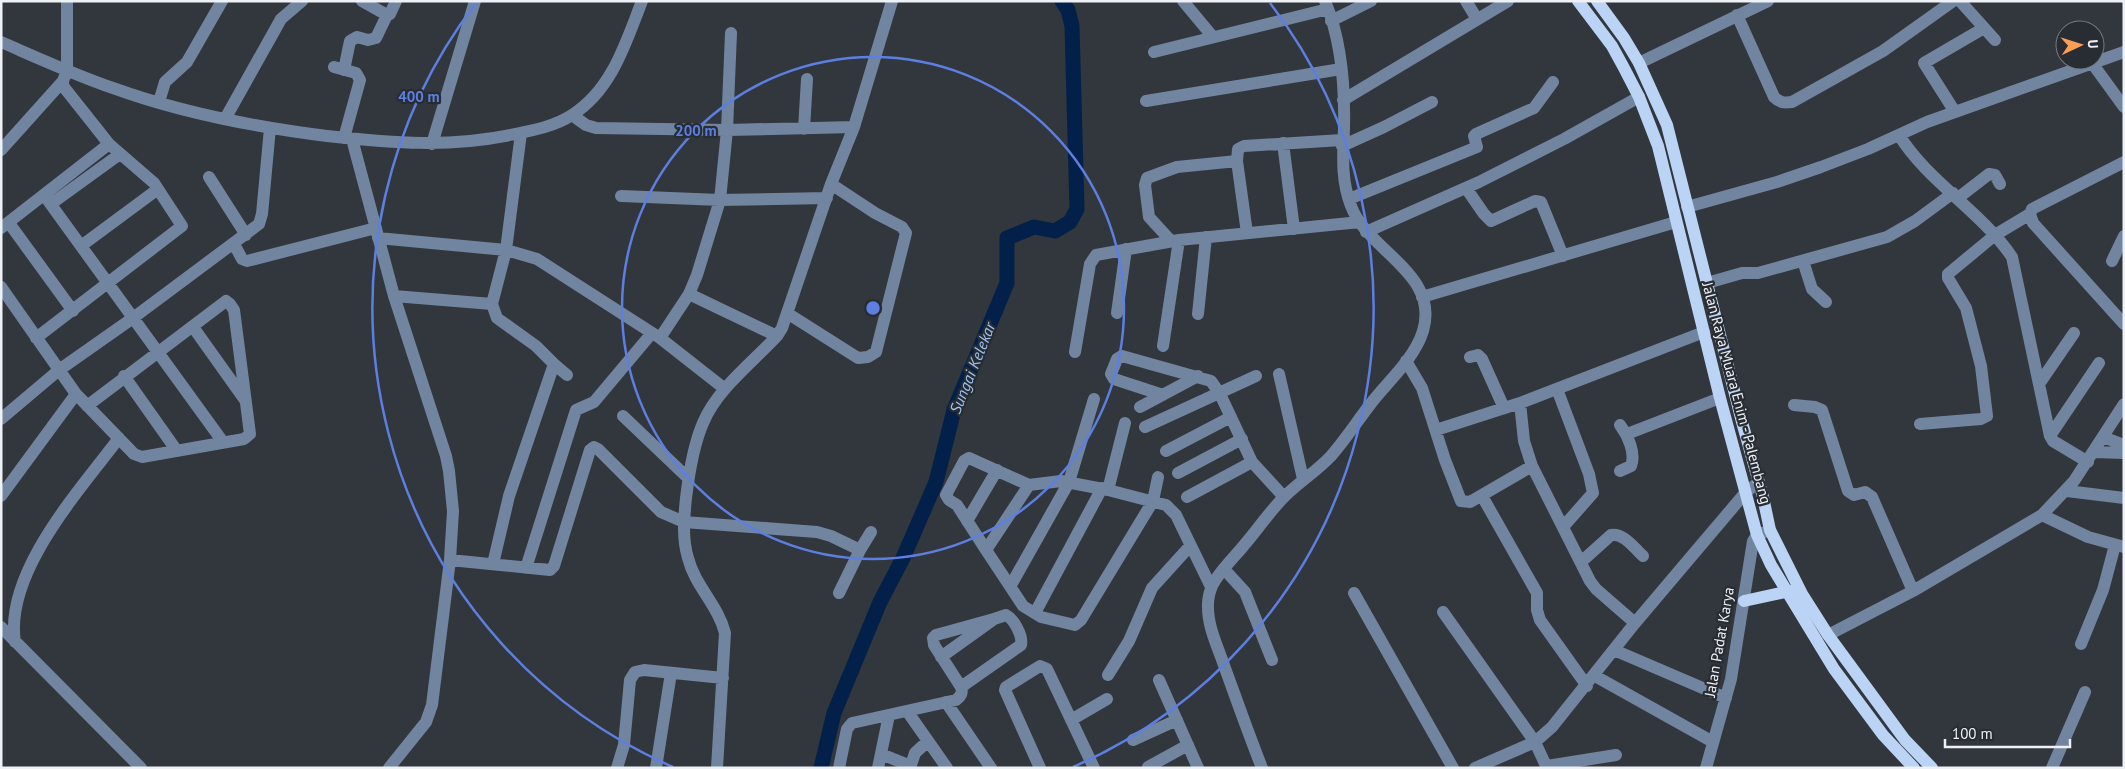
<svg xmlns="http://www.w3.org/2000/svg" width="2125" height="769" viewBox="0 0 2125 769" font-family="'PT Sans',sans-serif">
	<style>
		.lines { fill: none; stroke-linecap: round; stroke-linejoin: round }
		.river { stroke: #022049; stroke-width: 15 }
		.minor { stroke: #7285a0; stroke-width: 12 }
		.major { stroke: #bbd3f5; stroke-width: 12 }
		.ring { fill: none; stroke: #5c7fe1; stroke-width: 2.5 }
		.labels { text-anchor: middle; dominant-baseline: central; stroke-width: 4.5; stroke-linejoin: round; paint-order: stroke }
		.street-label { font-size: 15px; fill: #eef1f5; stroke: #282c33 }
		.water-label { font-size: 16px; font-style: italic; fill: #9dc1f3; stroke: #282c33 }
		.centre { fill: #5c7fe1; stroke: #282c33; stroke-width: 2.5 }
		.ring-label { font-size: 15px; text-anchor: middle; font-weight: bold; fill: #5c7fe1; stroke: #282c33; stroke-width: 4.5; stroke-linejoin: round; paint-order: stroke }
	</style>
	<rect width="100%" height="100%" fill="#32363d"/>
	<g class="lines">
		<path class="river" d="M821 768 834 713 880 602 903 558 936 482 954 410 1007 283V238L1034 227 1055 231 1070 222 1077 209 1072 26 1068 10 1062 1"/>
		<path class="minor" d="M362 1 387 15 390 14 396 1
			M1183 1 1213 37
			M1466 1 1477 19
			M1960 1 1995 40
			M1737 15 1774 97C1780 103 1784 103 1792 102L1883 51 1953 1
			M1331 21 1371 1
			M1 42C38 58 75 75 113 88 182 113 255 127 327 136 392 143 450 148 515 134 535 130 555 126 572 115 612 90 626 42 642 1
			M1154 52 1328 9
			M1639 63 1768 1
			M2092 63 2124 107
			M334 67 356 73 360 80 344 138
			M344 70 350 41 357 37 368 40 376 38 387 15
			M1343 100 1508 1
			M1146 101 1341 69
			M159 102 165 82 187 62 222 1
			M1955 112 1924 63 1984 28
			M572 115 586 125 596 128 727 130 854 127
			M225 119 281 19 302 1
			M804 129 807 79
			M1899 135C1928 182 1981 211 2012 257L2050 436 2053 441 2088 462
			M352 139 394 296 446 456 449 471 453 511 450 560 432 705 426 722 389 768
			M1283 143 1294 229
			M432 144 475 1
			M1342 146 1384 127 1432 102
			M1 150 63 81
			M2124 162 2032 209 2030 214 2033 223 2124 324
			M209 177 246 235
			M1466 188 1484 214 1491 221 1535 201 1541 202 1563 256
			M44 195 223 442
			M621 196 720 200 827 198
			M1958 198 1989 174 1995 175 2000 184
			M1349 199 1477 147 1474 136 1476 134 1534 108 1553 82
			M51 204 120 154
			M1687 207 1777 182 1821 167 1868 149 1927 122 2124 52
			M9 223 73 311
			M1 228 109 144
			M1366 232 1479 182 1564 139 1639 97
			M1247 233 1237 161 1238 149 1244 146 1342 140
			M378 238 506 250 537 259 660 338 725 389
			M1171 241 1149 217 1145 185 1147 178 1177 167 1237 161
			M234 244 242 259 247 261 376 228
			M81 246 158 189
			M1803 261 1812 289 1826 302
			M2112 261 2124 236
			M1707 283 1742 273H1758L1887 237 1915 221 1953 193
			M1 287 76 394 134 454 142 457 244 439 250 434 234 310 230 304 226 301 87 406
			M689 294 777 336
			M394 296 492 304 506 250 521 133
			M1422 297 1676 222
			M492 304 497 318 536 346 554 364 509 496 493 564
			M787 313 858 358 868 357 876 352 906 233 902 227 875 213 831 184
			M1117 313 1126 249
			M1198 314 1206 237
			M193 327 245 400
			M36 338 182 226 154 183 109 144 63 86V81L67 70V1
			M660 338 689 294 697 275 720 200 727 130 731 33
			M1163 346 1179 240
			M1075 352 1090 264 1096 255 1179 240 1360 222
			M1470 357 1478 355 1482 359 1504 408
			M1406 361 1422 388 1445 460 1461 501 1470 502 1532 466
			M554 364 567 375
			M1279 374 1303 479
			M124 376 177 451
			M2039 384 2074 333
			M1557 389 1589 474 1593 493 1563 527
			M1163 395 1114 379 1111 374 1117 359 1122 356 1211 381 1220 394 1252 462 1284 497
			M1520 403 1524 441 1532 466 1590 581 1596 589 1635 623
			M1794 405 1815 407 1822 410 1848 491 1854 495 1865 492 1872 497 1913 591
			M1140 407 1198 376
			M623 416 688 478
			M1 419 59 370 133 318 259 224 262 214 270 128
			M1920 424 1981 419 1987 416 1981 366 1966 308 1948 278V274L1995 235 2030 214
			M1620 425C1628 436 1636 453 1631 466L1620 471
			M1145 427 1256 376
			M1436 430 1520 403 1704 332
			M1627 434 1720 398
			M2050 436 2099 363
			M2103 437 2124 445
			M1166 451 1231 417
			M2094 452 2124 453
			M1178 473 1242 439
			M1029 485 986 550 1023 606 1041 617 1075 625 1081 620 1153 501 1158 477
			M1108 490 1125 423
			M2067 491 2124 498
			M1 496 76 394
			M1482 496 1537 593V610L1540 620 1587 686
			M1187 497 1252 462
			M2042 515 2088 537 2124 547
			M967 521 997 470
			M986 550 957 505 949 500 946 495 964 461 969 458 1029 485 1061 481 1108 490 1166 505 1176 515 1211 587
			M450 560 550 570 554 566 590 450 594 447 598 449 661 512 684 522 817 532 831 536 860 550 871 532
			M1581 562 1611 535C1624 533 1634 548 1643 556
			M526 568 576 410 594 402 652 333
			M1224 569 1245 592 1272 660
			M1011 585 1069 482 1094 399
			M839 593 860 550
			M1354 593 1453 768
			M1443 612 1535 742 1547 768
			M1035 613 1102 488
			M1 627 141 768
			M1828 635 1913 591 2042 515 2074 481 2124 404
			M15 642C4 573 79 491 119 438
			M2081 644 2103 590 2115 545
			M1614 650 1726 698
			M941 657 994 619 1006 615C1014 619 1023 636 1021 645L961 687
			M1108 675 1129 641 1152 588 1190 546
			M1595 676 1713 742
			M1159 680 1198 768
			M946 702 991 768
			M907 711 947 768
			M1071 720 1107 699
			M1133 740 1177 720
			M881 754 911 766
			M1547 766 1616 755
			M1148 767 1188 745
			M617 768 624 745 630 680 635 672 644 670 723 678
			M656 768 671 673
			M717 768 725 633C718 605 695 586 688 558 682 538 684 518 686 498 689 473 693 446 703 423 717 389 753 362 777 336L782 328 831 184 854 127 892 1
			M839 768 847 729 852 723 956 700C961 696 963 693 961 687L934 645 933 638 936 635 994 619
			M878 768 889 715
			M910 768 915 753 928 741
			M1040 768 1005 690 1006 687 1040 666 1047 669 1094 768
			M1262 768C1249 735 1237 701 1225 668 1218 647 1207 626 1208 604 1208 598 1210 591 1212 586 1219 571 1234 558 1245 544 1258 529 1270 511 1284 497 1299 482 1317 471 1331 456 1345 440 1356 423 1369 406 1386 383 1414 360 1423 331 1440 273 1368 252 1351 206 1341 180 1343 156 1344 128 1345 87 1341 39 1325 1
			M1475 768 1535 742 1552 727 1635 623 1690 558 1746 492 1759 482
			M1706 768 1731 679 1753 541 1757 535 1770 530
			M2052 768 2085 692"/>
		<path class="major" d="M1578 1 1612 46 1624 68 1639 97 1658 146 1720 398 1757 535 1771 565 1834 669 1883 735 1914 768
			M1597 1 1624 38 1639 63 1667 125 1742 422 1763 497 1770 530 1802 594 1828 635 1905 740 1932 768
			M1744 601 1795 590"/>
	</g>
	<g class="ring">
		<circle cx="873" cy="308" r="251"/>
		<path d="M673 767A501 501 0 0 1 476 3M1270 3A501 501 0 0 1 1073 767"/>
	</g>
	<g class="labels">
		<g class="street-label">
			<text transform="translate(1737 393) rotate(75)">Jalan Raya Muara Enim - Palembang</text>
			<text transform="translate(1719 642) rotate(-80)">Jalan Padat Karya</text>
		</g>
		<g class="water-label">
			<text transform="translate(972 368) rotate(-68)">Sungai Kelekar</text>
		</g>
	</g>
	<circle cx="873" cy="308" r="8" class="centre"/>
	<g class="ring-label">
		<text x="419" y="102">400 m</text>
		<text x="696" y="136">200 m</text>
	</g>
	<rect width="2125" height="769" fill="none" stroke="#eef1f5" stroke-width="5"/>
	<g transform="translate(2080 45) rotate(86)"><circle r="24" fill="#282c33" stroke="#777b81"/>
	<path d="M0-4L9 19L0 12L-9 19Z" fill="#fc9e52"/>
	<text y="-8" font-size="14" font-weight="bold" text-anchor="middle" fill="#eef1f5">U</text>
	</g>
	<path d="M1945 739v8h125v-8" fill="none" stroke="#eef1f5" stroke-width="2.5"/>
	<text x="1952" y="739" font-size="15" fill="#eef1f5" stroke="#282c33" stroke-width="4" paint-order="stroke">100 m</text>
</svg>
